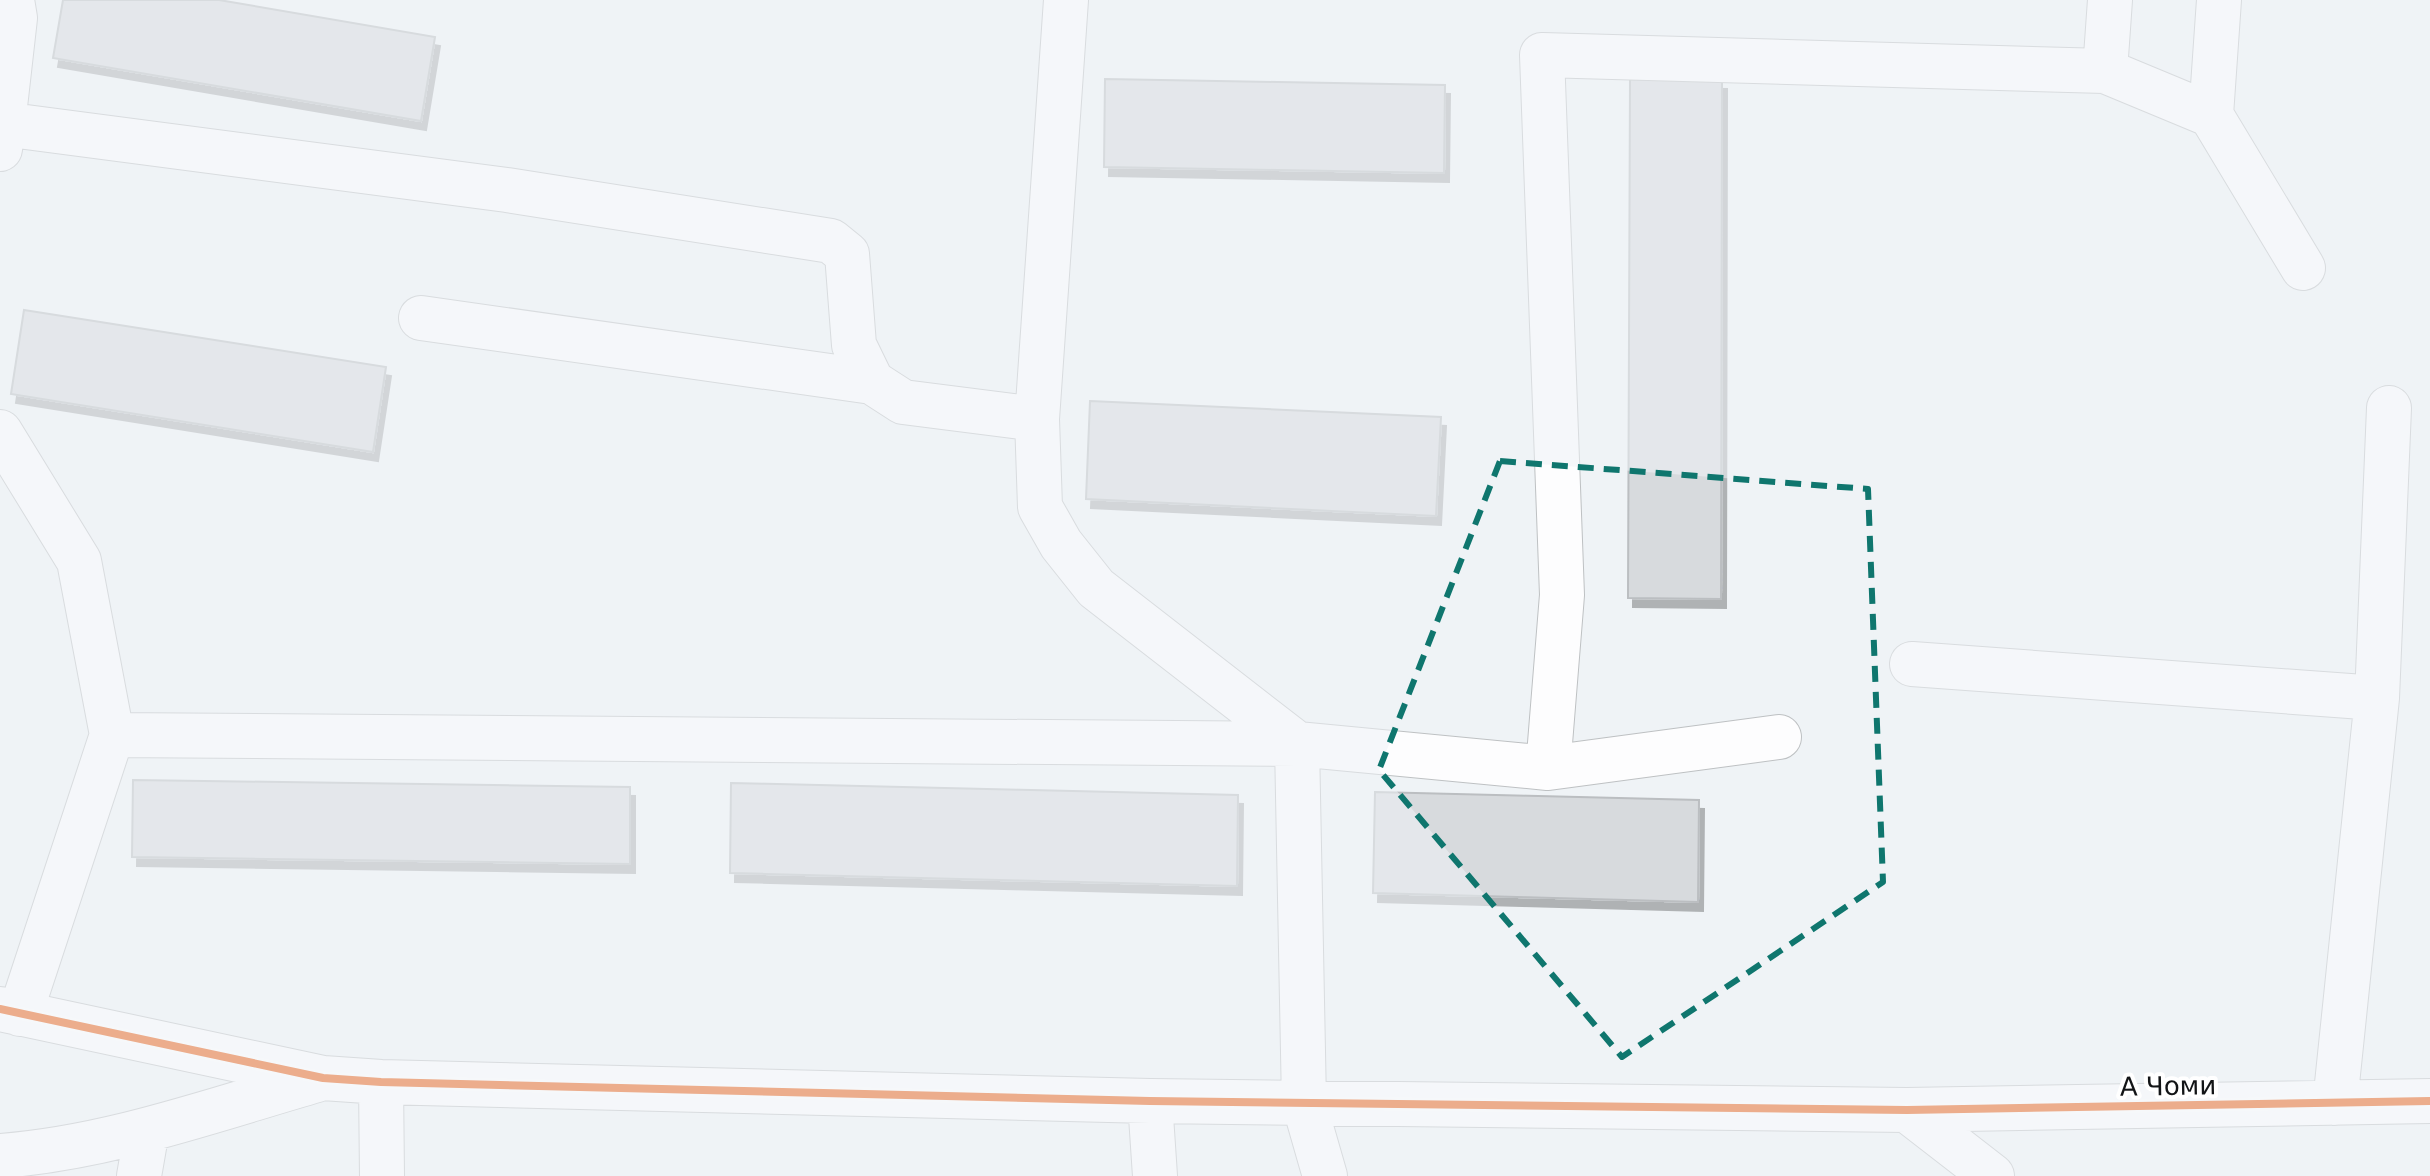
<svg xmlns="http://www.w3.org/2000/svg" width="2430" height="1176" viewBox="0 0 2430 1176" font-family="'DejaVu Sans',sans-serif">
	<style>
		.building { fill: #d7dadd; stroke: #bbbec1; stroke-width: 2; filter: url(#shadow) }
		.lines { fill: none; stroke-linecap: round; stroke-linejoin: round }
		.minor-casing { stroke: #bec1c3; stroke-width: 46 }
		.minor { stroke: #fdfdfe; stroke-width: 44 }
		.cycleway-casing { stroke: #fff; stroke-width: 13 }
		.cycleway { stroke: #e8590c; stroke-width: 8 }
		.marked { fill: none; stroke: #0f766e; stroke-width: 6; stroke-dasharray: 16 10; stroke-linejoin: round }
		.labels { text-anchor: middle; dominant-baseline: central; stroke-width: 8; stroke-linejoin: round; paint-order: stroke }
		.street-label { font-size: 26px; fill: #121416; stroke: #fff }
	</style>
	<defs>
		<filter id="shadow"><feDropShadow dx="5" dy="9" stdDeviation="0" flood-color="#0004"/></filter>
	</defs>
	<rect width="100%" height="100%" fill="#eff3f6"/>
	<path class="building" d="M63 0H219L435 37 421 121 53 58Z
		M1105 79 1445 85 1444 173 1104 167Z
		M1630 79 1722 80 1721 599 1628 598Z
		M24 310 386 367 373 452 11 394Z
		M1090 401 1441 417 1436 516 1086 499Z
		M133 780 630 787V864L132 857Z
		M731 783 1238 795 1237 886 730 873Z
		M1375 792 1699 800 1698 902 1373 893Z"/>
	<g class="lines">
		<defs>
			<path id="minor" d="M1066 0 1037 419 1040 507 1061 544 1096 588 1297 744 1548 768 1779 737
				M2219 0 2211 115 2303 268
				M2105 71 2211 115
				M3 124 15 18 12 0
				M0 149 3 124 507 190 831 241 847 254 854 345 872 382 903 402 1037 419
				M421 318 872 382
				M0 432 79 561 112 735
				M1912 664 2377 698
				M1548 768 1562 595 1542 55 2105 71 2110 0
				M0 1009 323 1078 381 1082 1150 1101 1907 1110 2430 1101
				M20 1014 112 735 1297 744 1304 1103 1325 1176
				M381 1082 382 1176
				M1150 1101 1155 1176
				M2335 1103 2377 698 2389 408
				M1907 1110 1992 1176
				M0 1156C108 1148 213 1110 317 1080
				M139 1176 147 1130"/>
		</defs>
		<use href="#minor" class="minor-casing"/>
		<use href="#minor" class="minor"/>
		<defs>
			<path id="cycleway" d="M0 1009 323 1078 381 1082 1150 1101 1907 1110 2430 1101"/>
		</defs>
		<use href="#cycleway" class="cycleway-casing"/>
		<use href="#cycleway" class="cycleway"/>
	</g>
	<path d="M0 0H2430V1176H0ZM1500 461 1868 489 1883 882 1622 1057 1379 770Z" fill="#eff3f6" fill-opacity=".55" fill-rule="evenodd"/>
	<path class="marked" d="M1500 461 1868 489 1883 882 1622 1057 1379 770Z"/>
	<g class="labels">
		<g class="street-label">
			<text transform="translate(2168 1086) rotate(-1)">А Чоми</text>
		</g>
	</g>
</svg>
